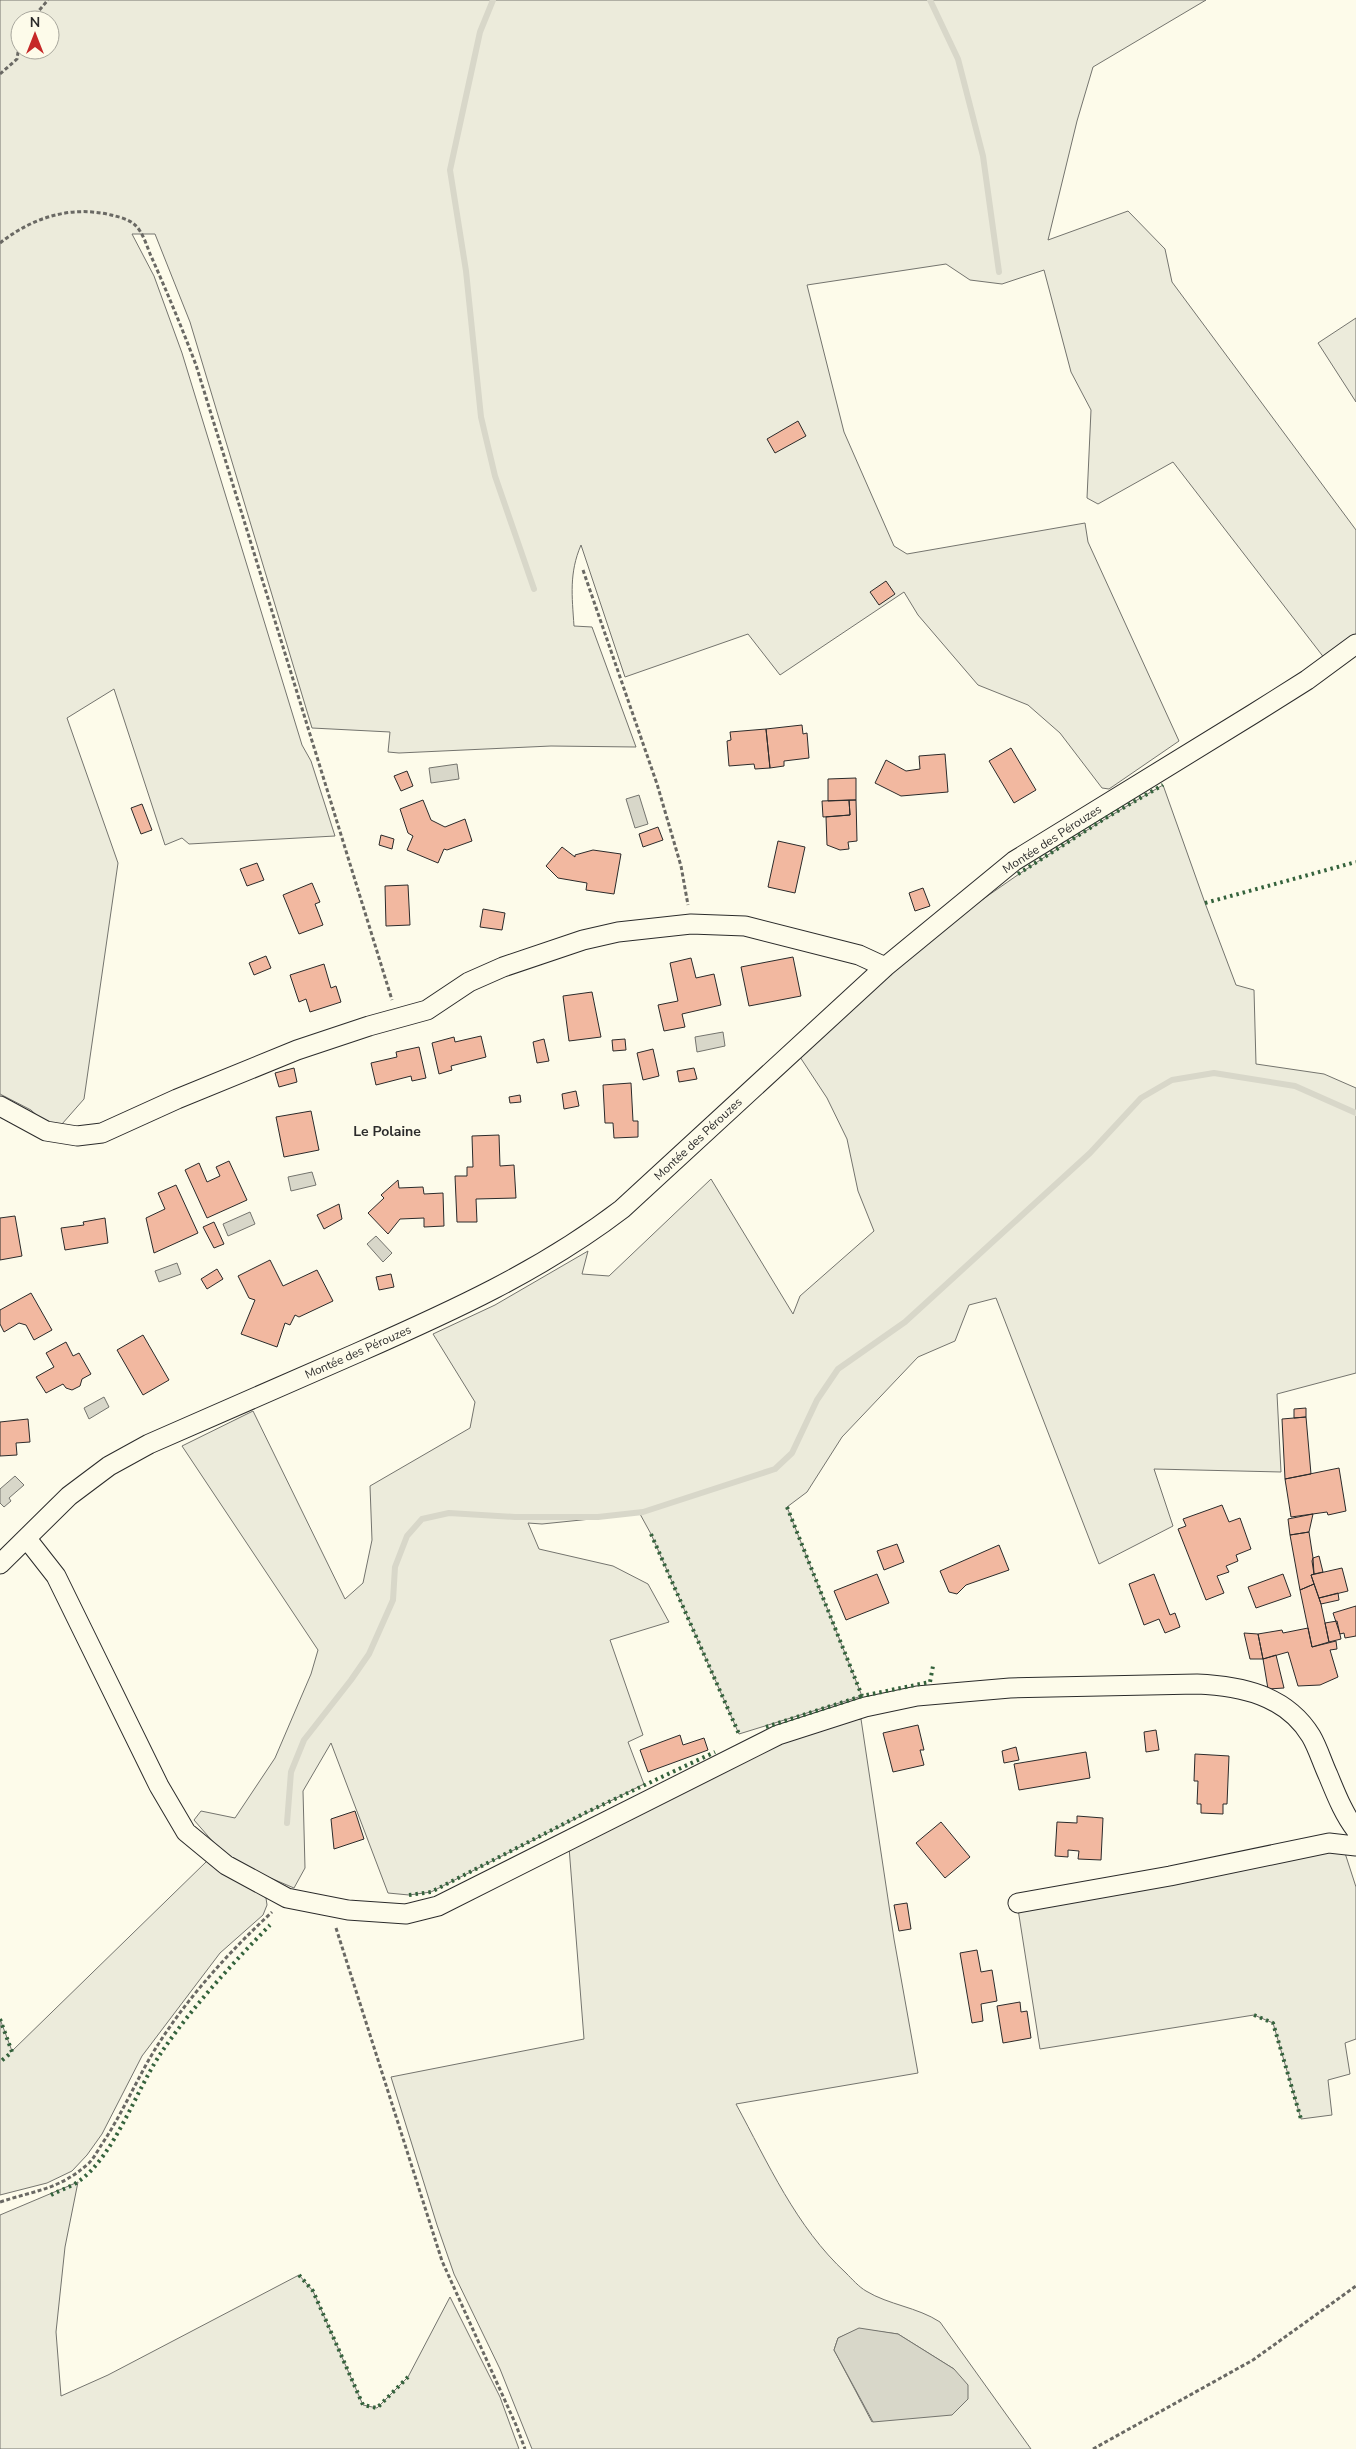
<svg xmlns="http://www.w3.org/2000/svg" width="1356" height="2449" viewBox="0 0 1356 2449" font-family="'Nunito Sans',sans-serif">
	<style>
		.green { fill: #ecebdb; stroke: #74746e; fill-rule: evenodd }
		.water { fill: #d8d7c9; stroke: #74746e }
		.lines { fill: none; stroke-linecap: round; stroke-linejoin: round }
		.stream { stroke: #d8d7c9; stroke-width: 6 }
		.building { fill: #f2b8a0; stroke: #2b2b2b }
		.street-casing { stroke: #2b2b2b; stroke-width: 21 }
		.path { stroke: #6a6964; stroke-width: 3; stroke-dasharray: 4 2.5; stroke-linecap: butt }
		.street { stroke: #fdfbea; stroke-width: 19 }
		.hedge { stroke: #34623c; stroke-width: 4; stroke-dasharray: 2.5 4; stroke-linecap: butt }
		.labels { text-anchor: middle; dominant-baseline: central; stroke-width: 4; stroke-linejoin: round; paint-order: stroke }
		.street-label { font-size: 12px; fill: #2b2b2b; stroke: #fdfbea }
		.neighbourhood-label { font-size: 14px; font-weight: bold; fill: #2b2b2b; stroke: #fdfbea }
	</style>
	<rect width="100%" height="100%" fill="#fdfbea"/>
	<path class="green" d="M0 0H1206L1093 67 1077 121 1048 240 1128 211 1165 249 1172 282 1356 530V635L1325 659 1173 462 1098 504 1087 498 1091 410 1071 372 1044 270 1002 284 970 280 946 264 807 285 844 432 894 546 907 554 1085 523 1088 542 1179 741 1109 789 1102 788 1060 733 1028 705 978 685 918 615 904 592 780 675 748 634 625 677 581 545C569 573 572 596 574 626L592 627 636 747 551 746 399 753 388 752 390 732 312 728 190 322 155 234H132L154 276 182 353 302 745 311 761 335 836 189 844 182 838 165 845 114 689 67 718 118 863 84 1099 62 1124 44 1122 31 1110 0 1094ZM20 20H50V50H20Z
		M1356 318V402L1318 343Z
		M1163 785 1205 903 1236 985 1254 990 1256 1064 1324 1074 1356 1088V1373L1277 1394 1281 1472 1154 1469 1173 1526 1099 1564 996 1298 969 1305 955 1341 918 1357 842 1437 807 1492 787 1507 862 1696 739 1734 651 1534 640 1514 542 1524 528 1523 539 1549 613 1566 648 1584 669 1622 610 1640 643 1735 628 1742 644 1784 431 1892 409 1895 388 1893 331 1743 303 1791 305 1868 294 1888 261 1874 221 1851 194 1820 201 1811 235 1818 275 1758 311 1674 318 1650 182 1446 253 1411 345 1599 363 1583 372 1540 370 1486 470 1428 475 1402 433 1334 495 1305 588 1251 582 1274 609 1276 711 1179 793 1314 800 1296 874 1231 858 1191 847 1139 827 1098 800 1057C844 1017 888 972 935 935 1007 879 1084 830 1163 785Z
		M861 1719 894 1939 918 2073 736 2104C768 2163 796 2227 846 2273 852 2279 859 2287 866 2291 889 2305 917 2307 940 2322L1031 2449H532L500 2369 454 2274 437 2225 391 2077 584 2039 569 1847 775 1744 843 1721ZM859 2329 898 2334 954 2369 872 2422 834 2350 838 2338Z
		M1321 1850H1344L1356 1887V2039L1345 2043 1350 2074 1328 2080 1332 2115 1301 2119 1273 2023 1254 2015 1040 2049 1018 1909Z
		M207 1861 266 1898 267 1905 263 1915 220 1953 142 2056 102 2134 87 2155 72 2171 47 2183 0 2195V2019L12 2051Z
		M78 2182 65 2247 56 2332 61 2396 108 2375 299 2275 313 2291 363 2405 377 2408 408 2377 450 2297 500 2397 519 2449H0V2215Z"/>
	<path class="water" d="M457 764 459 779 431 783 429 768Z
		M639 795 648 824 635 828 626 799Z
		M723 1032 725 1046 697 1052 695 1037Z
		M312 1172 316 1185 291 1191 288 1177Z
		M250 1212 255 1224 228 1236 223 1224Z
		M376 1236 392 1253 383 1262 367 1244Z
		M177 1263 181 1274 159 1282 155 1271Z
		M104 1397 109 1407 89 1419 84 1408Z
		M15 1476 24 1485 9 1498 11 1501 4 1507 0 1503V1489Z
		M859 2328 898 2334 954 2369 968 2385V2399L952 2415 873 2422 834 2350 838 2338Z"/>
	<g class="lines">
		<path class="stream" d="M493 0 480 32 450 170 466 271 481 417 495 476 534 589
			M930 0 958 59 983 156 999 272
			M287 1823 291 1772 304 1740 351 1680 369 1654 393 1600 395 1567 407 1536 422 1519 449 1513 515 1517H598L643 1512 775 1469 792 1453 817 1400 838 1369 905 1322 1090 1153 1141 1098 1172 1080 1214 1073 1295 1086 1356 1113"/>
	</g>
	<path class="building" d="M798 421 806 436 775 453 767 439Z
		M886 581 895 594 879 605 870 592Z
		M802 725 803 734 807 733 809 758 784 761V766L770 768 766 729Z
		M766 729 770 768 755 769 754 764 729 766 727 741 731 740 730 732Z
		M1011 748 1036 790 1014 803 989 761Z
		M945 754 948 792 901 796 875 783 886 760 906 771 920 769 919 756Z
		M407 771 413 786 401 791 394 776Z
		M856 778V800L828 801V779Z
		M423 800 431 820 445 827 465 819 472 841 447 850 444 849 438 863 407 850 413 836 408 833 400 809Z
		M849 800H856L857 841 848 842 849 849 840 850 827 845 826 817 850 815Z
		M849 800 850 815 823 817 822 801Z
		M142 804 152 830 141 834 131 808Z
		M658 827 663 840 643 847 639 834Z
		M381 835 394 839 392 849 379 845Z
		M778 841 805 847 795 893 768 887Z
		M562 847 575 857V855L593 850 621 854 614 894 586 890 587 883 558 878 546 866Z
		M257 863 264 880 247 886 240 869Z
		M312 883 320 902 315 904 323 925 299 934 283 895Z
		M408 885 410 925 386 926 385 886Z
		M923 888 930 906 915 911 909 893Z
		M483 909 505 913 502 930 480 927Z
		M266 956 271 968 254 975 249 963Z
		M793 957 801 996 749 1006 741 967Z
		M691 958 696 978 714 974 721 1005 682 1014 685 1027 664 1031 658 1005 678 1001 670 963Z
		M324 964 331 988 336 986 341 1002 310 1012 306 999 299 1002 290 975Z
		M592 992 601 1037 569 1041 563 996Z
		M481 1036 486 1057 451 1066 452 1070 439 1074 432 1043 454 1037 455 1042Z
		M544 1039 549 1061 537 1063 533 1042Z
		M625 1039 626 1050 613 1051 612 1040Z
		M419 1047 426 1078 412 1081 411 1076 376 1085 371 1063 397 1057 396 1052Z
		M653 1049 659 1076 643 1080 637 1053Z
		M294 1068 297 1082 279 1087 275 1073Z
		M694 1068 697 1079 679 1082 677 1071Z
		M631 1083 633 1121H638V1137L614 1138 613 1123H605L603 1085Z
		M576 1091 579 1106 564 1109 562 1094Z
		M520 1095 521 1102 510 1103 509 1097Z
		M311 1111 319 1150 284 1157 276 1117Z
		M499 1135 500 1166 514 1165 516 1198 476 1199 477 1222H457L455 1176H467V1167H473L472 1136Z
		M229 1161 247 1200 207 1218 185 1170 199 1163 207 1182 220 1176 216 1167Z
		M398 1180 399 1188 423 1187 424 1194 443 1193 444 1226 424 1227V1218L400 1219 388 1234 368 1213 384 1198 381 1195Z
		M176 1185 198 1233 154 1253 146 1218 165 1209 158 1193Z
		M339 1204 342 1219 324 1229 317 1215Z
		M15 1216 22 1256 0 1260V1218Z
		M105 1218 108 1243 65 1250 61 1228 84 1225 83 1222Z
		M214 1222 224 1244 214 1248 203 1227Z
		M270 1260 283 1286 317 1270 333 1301 299 1317 295 1315 290 1325 285 1323 277 1347 241 1334 255 1300 249 1298 238 1276Z
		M217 1269 223 1279 207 1289 201 1279Z
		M391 1274 394 1287 379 1290 376 1277Z
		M31 1293 52 1330 34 1340 26 1325 19 1323 4 1332 0 1324V1310Z
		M143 1335 169 1380 143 1395 117 1350Z
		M66 1342 73 1356 79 1353 91 1374 82 1379 80 1386 72 1390 66 1388 63 1384 46 1393 36 1377 54 1367 46 1353Z
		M1306 1408V1417L1294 1418V1409Z
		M1306 1417 1311 1474 1285 1479 1282 1419Z
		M28 1419 30 1442 16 1443 17 1455 0 1456V1422Z
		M1339 1468 1346 1511 1328 1515 1327 1512 1291 1517 1285 1479Z
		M1222 1505 1229 1522 1240 1518 1251 1549 1236 1555 1238 1561 1226 1566 1229 1572 1217 1576 1224 1593 1206 1600 1178 1529 1186 1526 1183 1519Z
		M1313 1514 1309 1532 1290 1535 1288 1519Z
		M1309 1532 1313 1558 1314 1574 1311 1575 1314 1584 1300 1590 1290 1535Z
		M897 1544 904 1562 884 1570 877 1551Z
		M999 1545 1009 1570 966 1585 957 1594 949 1592 940 1571Z
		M1319 1556 1323 1572 1314 1574 1312 1561 1313 1558Z
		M1342 1568 1348 1591 1319 1598 1311 1575Z
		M877 1574 889 1603 846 1620 834 1591Z
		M1154 1574 1170 1615 1175 1613 1180 1627 1165 1633 1159 1619 1144 1625 1129 1584Z
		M1283 1574 1291 1596 1256 1608 1248 1587Z
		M1314 1584 1321 1604 1329 1642 1312 1647 1300 1590Z
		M1338 1593 1339 1600 1321 1604 1319 1598Z
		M1356 1606V1636L1345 1638 1344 1633 1340 1634 1333 1613Z
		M1337 1621 1341 1639 1329 1642 1325 1623Z
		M1308 1628 1312 1647 1336 1641 1337 1649 1330 1650 1338 1677 1320 1685 1298 1686 1288 1652 1263 1659 1258 1634 1282 1630 1283 1633Z
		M1244 1633 1258 1634 1263 1659H1250Z
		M1276 1655 1284 1688 1268 1689 1263 1659Z
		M918 1725 924 1750H920L924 1765 893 1772 883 1733Z
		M1156 1730 1159 1750 1146 1752 1144 1732Z
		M680 1735 683 1745 704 1738 708 1750 648 1772 640 1750Z
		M1016 1747 1019 1760 1004 1763 1002 1751Z
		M1086 1752 1090 1778 1019 1790 1014 1764Z
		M1195 1754 1229 1756 1227 1804H1223V1814L1201 1813V1804H1197L1198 1781H1194Z
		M355 1811 364 1839 334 1849 331 1819Z
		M1077 1816 1103 1818 1101 1860 1078 1859 1079 1851 1068 1850V1857L1055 1856 1057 1822 1077 1823Z
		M941 1822 970 1857 945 1878 916 1843Z
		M907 1903 911 1929 899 1931 894 1905Z
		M977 1950 981 1972 992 1970 997 2001 981 2004 983 2021 972 2023 960 1953Z
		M1020 2002 1021 2012 1027 2011 1031 2038 1003 2043 997 2006Z"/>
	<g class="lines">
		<defs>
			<path id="street" d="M0 1106 46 1131 77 1136 102 1133 177 1099 297 1050 369 1026 427 1010 469 982 503 967 583 940 618 932 691 924 745 926 859 955 885 967
				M27 1539 56 1576 159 1786 186 1832 226 1865 287 1898 348 1910 406 1914 438 1906 778 1735 865 1707 917 1696 1010 1688 1197 1684C1241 1686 1286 1695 1311 1736 1318 1748 1322 1762 1328 1775 1336 1794 1343 1813 1356 1830
				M0 1564 69 1496 109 1466 149 1444C218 1414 287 1383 357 1353 450 1312 541 1271 622 1209L885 967 1014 861 1253 714 1307 680 1356 644
				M1018 1903 1170 1876 1329 1843 1356 1846"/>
		</defs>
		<use href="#street" class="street-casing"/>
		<path class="path" d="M31 20 48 0
			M0 74 17 59 20 39
			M0 243C32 218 70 205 111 215 119 217 129 219 135 225 143 232 147 247 151 256 167 292 182 328 196 365L392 1000
			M583 570 657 784 681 866 688 905
			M336 1928 442 2261 516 2425 525 2449
			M0 2202C36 2190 59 2190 89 2163 94 2158 98 2150 102 2144 122 2114 136 2081 154 2051 186 1999 228 1953 272 1912
			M1093 2449 1253 2360 1356 2286"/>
		<use href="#street" class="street"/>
		<path class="hedge" d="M1018 874 1104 819 1163 785
			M1205 903 1356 862
			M787 1507 862 1696 930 1682 933 1666
			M651 1534 739 1734
			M766 1727 862 1696
			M409 1895 431 1892 585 1813 715 1752
			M1254 2015 1273 2023 1301 2119
			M0 2019 12 2052 0 2062
			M51 2195C60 2190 71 2187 79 2181 115 2156 137 2087 163 2050 194 2005 232 1964 270 1925
			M299 2275 313 2291 363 2405 377 2408 408 2377"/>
	</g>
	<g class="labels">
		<g class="street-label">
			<text transform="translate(1052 839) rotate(-33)">Montée des Pérouzes</text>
			<text transform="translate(698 1139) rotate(-43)">Montée des Pérouzes</text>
			<text transform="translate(358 1352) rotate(-24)">Montée des Pérouzes</text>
		</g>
		<g class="neighbourhood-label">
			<text x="387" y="1131">Le Polaine</text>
		</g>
	</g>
	<g transform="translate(35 35)"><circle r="24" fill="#fdfbea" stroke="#a9a89e"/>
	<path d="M0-4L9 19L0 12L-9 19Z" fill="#c62828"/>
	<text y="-8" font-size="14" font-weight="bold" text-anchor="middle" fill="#2b2b2b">N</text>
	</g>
</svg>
